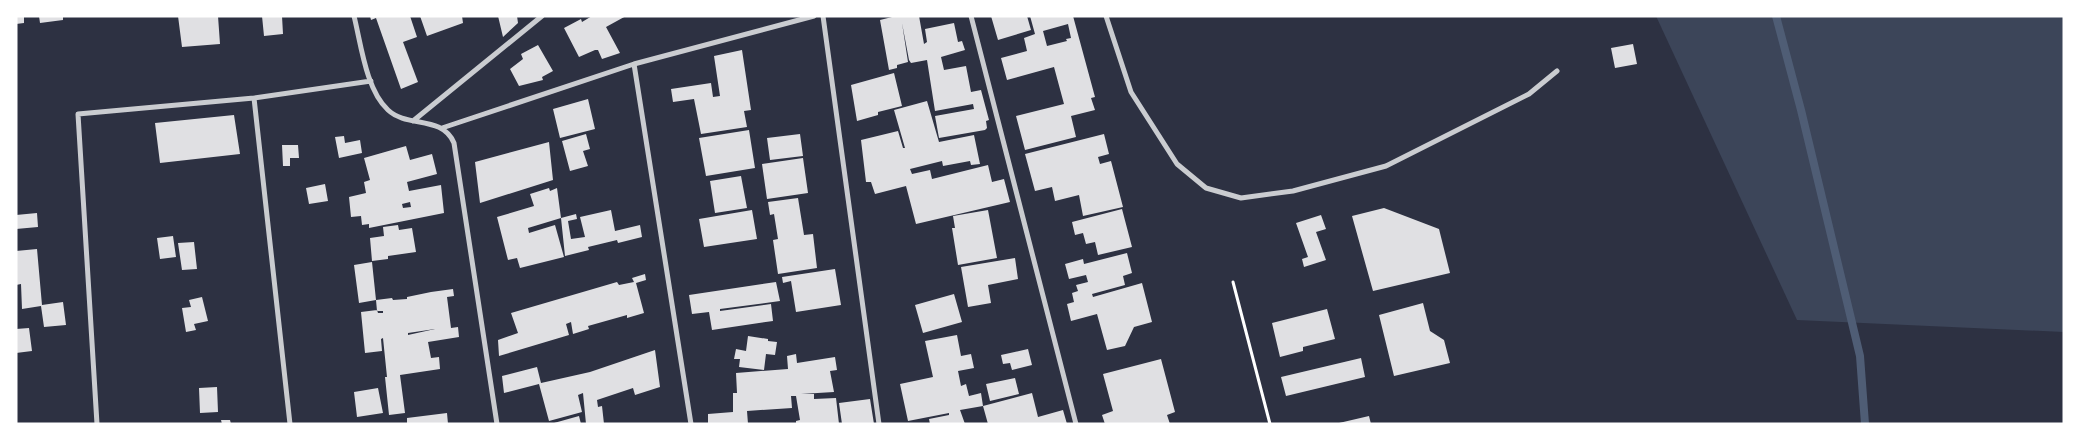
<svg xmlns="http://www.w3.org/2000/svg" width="2080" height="440" viewBox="0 0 2080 440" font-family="Ubuntu,sans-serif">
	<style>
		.green { fill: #3c4559 }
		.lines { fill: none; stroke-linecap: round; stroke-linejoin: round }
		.stream { stroke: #4f5d75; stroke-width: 8 }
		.building { fill: #e0e0e3; fill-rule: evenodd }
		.path { stroke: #fff; stroke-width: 3 }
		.minor { stroke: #caccd0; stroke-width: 5 }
	</style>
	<rect width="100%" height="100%" fill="#2d3142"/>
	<path class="green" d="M1656 16H2064V332L1797 320Z"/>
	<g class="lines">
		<path class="stream" d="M1776 16 1801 110 1860 356 1865 424"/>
	</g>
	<path class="building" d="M16 16H24V23L16 24Z
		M39 16H63V20L40 23Z
		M178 16H218L220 44 182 47Z
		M262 16H282L283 34 264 36Z
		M370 16H410L417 37 403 42 418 82 401 89 376 18 371 20Z
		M420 16H462L463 23 427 36Z
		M498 16H517L518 23 503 37Z
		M592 16H626L606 27 620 53 602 59 598 50H595L579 57 564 28 581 19 582 22Z
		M896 16H919L924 44 927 42 925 29 954 23 958 42 962 41 965 50 941 57 944 70 966 66 971 92 981 90 989 120 986 121 987 128 985 130 939 138 935 116 974 109 973 104 935 111 927 60 911 63 909 60 902 23 908 62 897 65V68L889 70 880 20Z
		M991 16H1027L1031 30 998 40Z
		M1030 16H1073L1095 97 1091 98 1095 110 1071 116 1076 137 1025 150 1016 116 1064 104 1054 67 1007 80 1001 58 1027 51 1024 38 1035 34ZM1068 24 1071 38 1066 39 1067 41 1047 46 1043 31Z
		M1633 44 1637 64 1615 68 1611 48Z
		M538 45 553 71 542 77 543 80 519 86 510 69 523 59 521 54Z
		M742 50 751 110 744 111 747 127 701 134 694 99 673 102 671 89 711 83 713 97 720 96 714 56Z
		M894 73 902 106 878 112V115L857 121 851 85Z
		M588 99 595 129 560 138 553 109Z
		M927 101 939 142 974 135 980 164 971 165 970 161 943 166 942 161 910 169 912 174 930 170 932 179 988 165 992 182 1004 179 1010 202 916 224 906 186 875 194 871 182H866L861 140 898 131 903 148H905L894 110Z
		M234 115 240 154 160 163 155 123Z
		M749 130 755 168 706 176 699 138Z
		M586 134 590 149 583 151 588 166 570 171 562 141Z
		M800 134 803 156 770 160 767 138Z
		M1104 134 1109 154 1098 157 1100 164 1111 161 1123 207 1083 216 1079 195 1055 201 1052 187 1035 191 1025 154Z
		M344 136 345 143 360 140 362 153 339 158 335 137Z
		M549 142 553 180 480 203 475 162Z
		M282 145H298L299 158H290V166H283Z
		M406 146 410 160 432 154 437 174 407 182 409 191 441 185 444 213 369 228V224L362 225 361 216 351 217 349 197 366 193 364 182 370 180 364 158ZM410 202 411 207 403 208 402 204Z
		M803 158 808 193 767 199 762 164Z
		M741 176 747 208 715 213 710 181Z
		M325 184 328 201 309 204 306 188Z
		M549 188 550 191 557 188 561 218 576 214 577 219 568 221 571 239 585 237 580 217 611 210 615 231 640 225 642 237 618 243 617 240 588 247 589 250 565 256 561 218 528 228 529 233 555 225 564 257 520 268 517 258 508 260 497 217 534 206 530 194Z
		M798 198 804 235 813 234 817 268 778 274 773 240 778 239 774 214 770 215 768 202Z
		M1384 208 1439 229 1450 273 1373 291 1352 216Z
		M1122 209 1132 247 1098 255 1095 242 1086 244 1083 233 1075 235 1072 222Z
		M752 210 757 239 704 247 699 219Z
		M988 210 997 258 958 265 952 228H955L953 216Z
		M37 213 38 227 16 229V215Z
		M1321 215 1326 229 1316 232 1326 260 1304 267 1302 259 1308 257 1296 223Z
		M398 225 399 230 412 228 416 252 388 256V259L372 261 370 238 384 236 383 227Z
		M173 236 176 257 160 259 157 238Z
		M194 242 197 269 182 270 178 243Z
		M37 249 42 305 63 302 66 325 44 327 41 306 22 309 21 284 16 285V251Z
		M1127 253 1132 273 1123 276 1125 285 1092 294 1093 297 1142 283 1152 322 1134 327 1125 346 1107 350 1097 314 1071 321 1067 304 1074 302 1072 293 1078 291 1076 285 1088 282 1086 275 1069 279 1065 264 1083 259 1084 264Z
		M1015 258 1018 279 988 285 991 303 968 307 961 267Z
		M372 262 376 300 359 303 354 265Z
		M835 269 841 305 796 312 791 281 783 283 782 277Z
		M645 274 646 280 636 283 644 313 627 318V315L588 326 589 329 573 334 571 322 566 324 569 335 499 356 498 340 518 333 511 313 617 282 619 285 634 282 632 278Z
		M776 282 780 301 720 309V311L771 304 773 321 712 330 709 312 692 314 689 295Z
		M453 289 454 296 447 297 451 328 458 327 459 337 428 342 431 358 439 357 440 369 400 375 405 413 389 415 385 377H387L383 338 381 339 382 351 365 353 361 312 377 310 378 313H383V311H377L376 300 392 298 393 300 407 299V297L431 292ZM435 329 408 335V333Z
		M954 294 962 322 923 333 915 305Z
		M202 297 208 321 194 324 196 330 186 332 182 308 191 307 189 300Z
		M1423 303 1430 331 1444 340 1450 363 1394 376 1379 315Z
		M1327 309 1335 339 1303 347V351L1280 357 1272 323Z
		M29 328 32 351 16 353V329Z
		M957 335 961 356 971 354 974 368 958 371 961 386 966 384 969 396 981 393 983 406 960 410 965 424H930L929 419 949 415V413L908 421 900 384 933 377 925 341Z
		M748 336 768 339V341L777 342 775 355 766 354 764 370 739 367 740 359H734L736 349 746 351Z
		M1028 349 1032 365 1012 370 1010 363 1003 364 1001 355Z
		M655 350 660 387 635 395 633 388 597 400 598 407 602 406 604 424H586L583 393 578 395 582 412 549 421 539 384 504 393 502 376 537 367 541 383 590 372Z
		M796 354 797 363 835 357 837 370 830 371 834 392 801 394H814V399L836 398 839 424H796V421L800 420 796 396H791L792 408 747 411 748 424H708V414L733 412V393H737L736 373 788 369 787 356Z
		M1361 358 1365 377 1286 396 1281 377Z
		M1161 359 1175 412 1167 415 1170 424H1105L1102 415 1113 411 1103 374Z
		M1015 378 1019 394 990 401 986 384Z
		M217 387 218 412 200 413 199 388Z
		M378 388 383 413 357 417 354 392Z
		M1032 393 1038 417 1063 410 1067 424H988L983 406Z
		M870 399 874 424H842L839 403Z
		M447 413 448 424H407V418Z
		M579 416 581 424H554V423Z
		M1369 416 1371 424H1339V423Z
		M221 420H230L231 424H222Z"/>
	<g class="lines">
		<path class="path" d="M1233 282 1270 424"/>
		<path class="minor" d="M354 16C361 44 366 90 388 110 407 128 442 115 454 143L497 424
			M823 16 879 424
			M971 16 1076 424
			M1106 16 1131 92 1177 164 1206 188 1241 198 1293 191 1386 166 1529 94 1557 71
			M634 64 691 424
			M254 98 290 424
			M413 121 542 16
			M442 128 634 64 814 16
			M97 424 78 114 254 98 371 81"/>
	</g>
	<rect width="2080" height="440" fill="none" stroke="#ffffff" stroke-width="35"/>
</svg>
